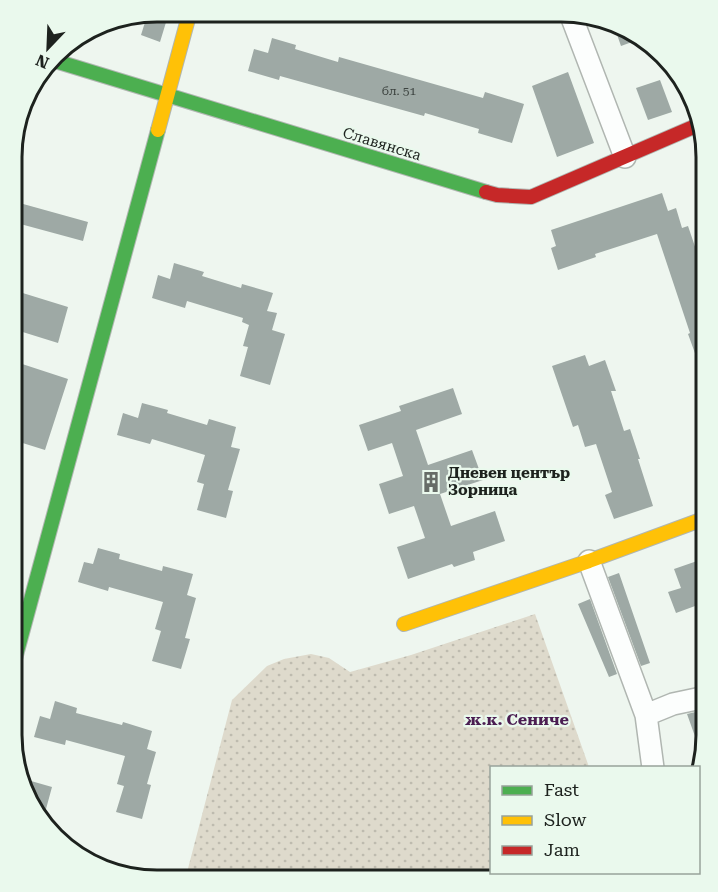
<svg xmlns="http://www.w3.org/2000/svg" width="718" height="892" viewBox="0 0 718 892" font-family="'Roboto Serif',serif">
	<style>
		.grass { fill: url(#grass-dots) }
		.building { fill: #9ea9a5 }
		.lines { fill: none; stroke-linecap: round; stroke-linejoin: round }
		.street-casing { stroke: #b0b6b1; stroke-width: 24 }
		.fast-casing { stroke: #b0b6b1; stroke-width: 16 }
		.slow-casing { stroke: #b0b6b1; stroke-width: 16 }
		.jam-casing { stroke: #b0b6b1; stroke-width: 16 }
		.street { stroke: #fcfefd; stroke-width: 21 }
		.fast { stroke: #4caf50; stroke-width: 14 }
		.slow { stroke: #ffc107; stroke-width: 14 }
		.jam { stroke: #c62828; stroke-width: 14 }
		.labels { text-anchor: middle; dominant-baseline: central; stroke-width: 4.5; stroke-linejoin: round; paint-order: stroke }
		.number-label { font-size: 12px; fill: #3d4440 }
		.street-label { font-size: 15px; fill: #1d221e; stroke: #eaf9ed }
		.poi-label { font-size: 15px; font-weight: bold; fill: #1d221e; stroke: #eaf9ed; text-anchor: start }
		.neighbourhood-label { font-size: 16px; font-weight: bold; fill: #4b1e52; stroke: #eaf9ed }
		.rim { fill: none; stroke: #1d221e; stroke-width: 3 }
	</style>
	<defs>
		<pattern id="grass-dots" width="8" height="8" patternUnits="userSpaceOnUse" patternTransform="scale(1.5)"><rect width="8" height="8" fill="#dedacc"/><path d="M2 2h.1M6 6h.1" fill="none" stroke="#bebbaf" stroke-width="1.8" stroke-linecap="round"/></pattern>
	</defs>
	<rect width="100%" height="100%" fill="#eef6ef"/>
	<path class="grass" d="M535 614 589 767 492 768V872L594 873 570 880H185L232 700 267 666 284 659 311 654 329 658 350 672 411 655Z"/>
	<path class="building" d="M146 19H167L160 42 141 35Z
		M614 26 642 37 643 38 621 46Z
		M272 38 296 45 295 49 338 62 339 57 483 98 485 92 524 104 512 143 478 133 479 129 425 113 424 116 280 76 279 80 248 71 254 49 268 53Z
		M568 72 594 143 557 157 532 86Z
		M660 80 672 112 648 120 636 88Z
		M662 193 668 211 676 208 682 228 688 226 706 279V378H704L688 334 690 333 657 234 595 254 596 257 558 270 551 248 556 246 551 230Z
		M16 202 88 222 83 241 13 222Z
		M174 263 204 272 202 276 241 288 242 284 273 293 267 311 277 313 272 330 285 334 270 385 240 376 248 347 243 346 249 325 242 322 243 318 187 301 185 308 152 298 158 275 170 279Z
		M13 290 68 307 58 343 13 329Z
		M585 355 589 366 605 360 616 391H611L624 431 630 429 640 459H638L653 506 614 519 605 495 612 492 596 444 585 447 578 425 573 427 552 366Z
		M13 361 68 379 45 450 13 440Z
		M453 388 462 414 416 430 428 465 472 450 483 480 440 494 451 526 495 511 505 541 473 552 475 560 454 567 452 564 408 579 397 547 425 538 414 506 389 514 379 484 403 476 392 443 368 451 359 425 401 411 399 406Z
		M142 403 168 410 167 413 207 425 209 419 236 427 231 447 240 449 228 490 233 491 226 518 197 510 204 484 197 482 205 455 152 439 150 444 117 435 123 413 138 418Z
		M98 548 120 554 119 559 162 571 163 566 193 574 187 595 196 598 185 638 190 639 181 669 152 661 161 631 155 629 163 602 109 587 108 591 78 582 84 562 93 564Z
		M700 560 706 573V602L676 613 668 592 681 588 674 569Z
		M619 573 650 663 641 666 608 577Z
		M590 599 617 674 609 677 578 604Z
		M55 701 77 708 76 713 122 725 123 722 152 731 147 749 156 752 147 784 151 785 142 819 116 812 124 786 117 784 125 756 66 740 65 745 34 737 40 716 50 719Z
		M704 710 706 745 702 756 687 714Z
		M24 779 52 787 43 820 31 807Z"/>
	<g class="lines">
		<defs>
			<path id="street" d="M570 13 625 157
				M589 561 646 715 653 768
				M646 715 673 704 706 697"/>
			<path id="fast" d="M52 60 486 192
				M12 670 158 130"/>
			<path id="slow" d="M158 130 188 19
				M404 624 589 561 706 518"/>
			<path id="jam" d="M486 192 497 195 531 197 698 125"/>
		</defs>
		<use href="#street" class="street-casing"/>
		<use href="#fast" class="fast-casing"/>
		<use href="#slow" class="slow-casing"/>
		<use href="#jam" class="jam-casing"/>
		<use href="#street" class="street"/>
		<use href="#fast" class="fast"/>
		<use href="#slow" class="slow"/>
		<use href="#jam" class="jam"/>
	</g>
	<defs>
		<symbol id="building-bare" viewBox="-9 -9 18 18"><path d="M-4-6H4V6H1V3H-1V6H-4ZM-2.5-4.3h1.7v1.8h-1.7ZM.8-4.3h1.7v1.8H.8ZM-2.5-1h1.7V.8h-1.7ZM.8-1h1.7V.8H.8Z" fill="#666c67" stroke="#eaf9ed" stroke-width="2.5" paint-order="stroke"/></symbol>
	</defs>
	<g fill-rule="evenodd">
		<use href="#building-bare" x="416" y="467" width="30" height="30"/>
	</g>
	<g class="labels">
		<g class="number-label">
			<text x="399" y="91">бл. 51</text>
		</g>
		<g class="street-label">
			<text transform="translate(382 144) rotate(17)">Славянска</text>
		</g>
		<g class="poi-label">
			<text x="448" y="473">Дневен център<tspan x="448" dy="17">Зорница</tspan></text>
		</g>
		<g class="neighbourhood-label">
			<text x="517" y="719">ж.к. Сениче</text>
		</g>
	</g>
	<path d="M0 0H718V892H0ZM157 22H561A135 135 0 0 1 696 157V735A135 135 0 0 1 561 870H157A135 135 0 0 1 22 735V157A135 135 0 0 1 157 22Z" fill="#eaf9ed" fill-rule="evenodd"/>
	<path class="rim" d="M157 22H561A135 135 0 0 1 696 157V735A135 135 0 0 1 561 870H157A135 135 0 0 1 22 735V157A135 135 0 0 1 157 22Z"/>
	<rect x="490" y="766" width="210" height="108" fill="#eaf9ed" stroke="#98a39a" stroke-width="1.5"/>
	<rect x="502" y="786" width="30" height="9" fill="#4caf50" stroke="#98a39a" stroke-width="1.5"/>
	<text x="544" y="796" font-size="18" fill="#1d221e">Fast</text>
	<rect x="502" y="816" width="30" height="9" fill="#ffc107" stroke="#98a39a" stroke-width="1.5"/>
	<text x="544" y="826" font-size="18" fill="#1d221e">Slow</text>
	<rect x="502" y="846" width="30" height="9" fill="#c62828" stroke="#98a39a" stroke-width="1.5"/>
	<text x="544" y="856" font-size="18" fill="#1d221e">Jam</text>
	<g transform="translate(48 48) rotate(203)" stroke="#eaf9ed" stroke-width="4.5" paint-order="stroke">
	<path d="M0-4.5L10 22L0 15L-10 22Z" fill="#1d221e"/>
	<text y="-9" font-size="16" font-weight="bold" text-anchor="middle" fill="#1d221e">N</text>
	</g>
</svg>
